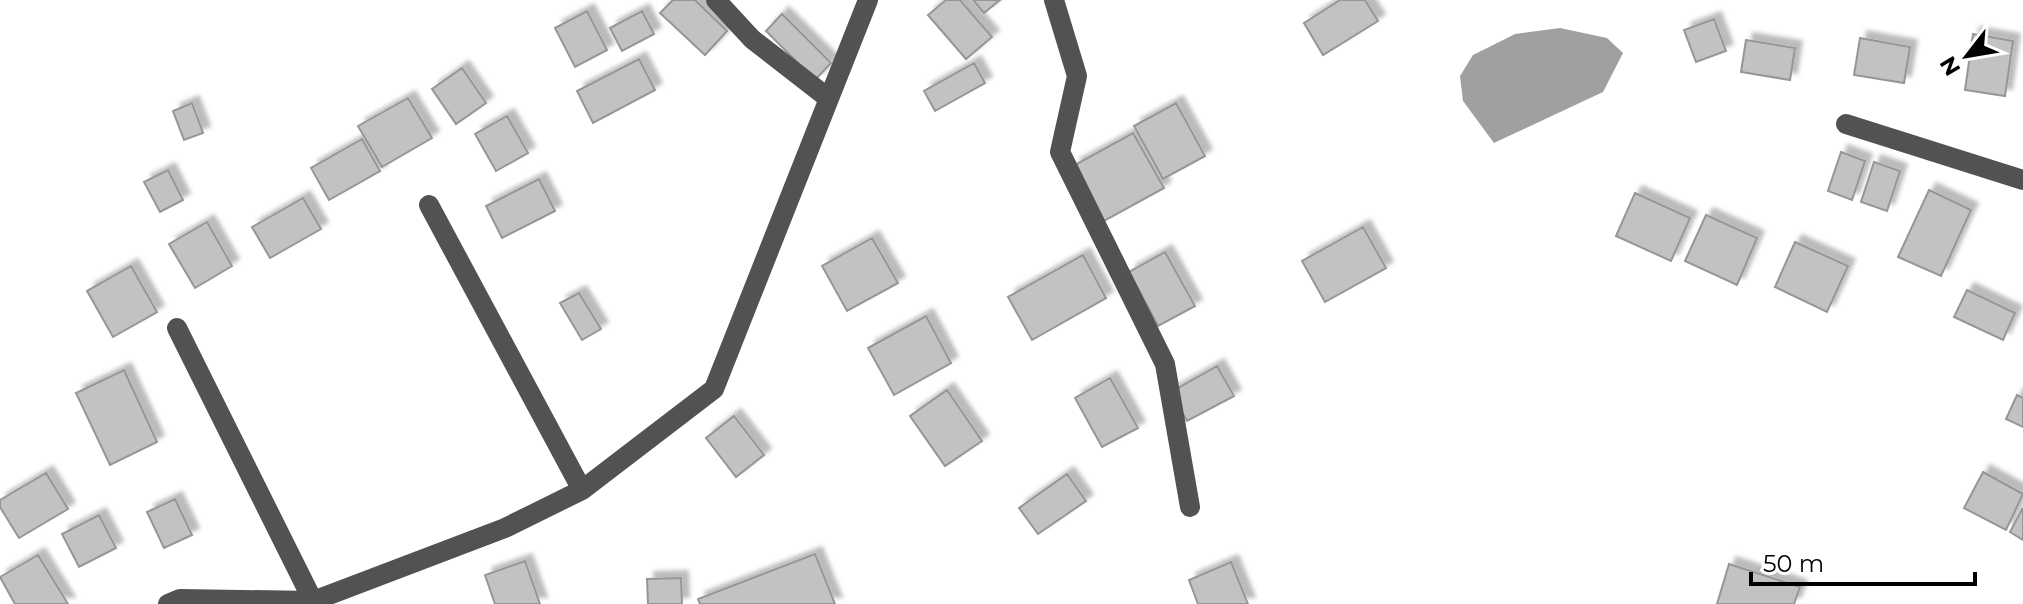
<svg xmlns="http://www.w3.org/2000/svg" width="2023" height="604" viewBox="0 0 2023 604" font-family="Montserrat,sans-serif">
	<style>
		.water { fill: #a0a0a0 }
		.building { fill: #c2c2c2; stroke: #969696; stroke-width: 2; filter: url(#shadow) }
		.lines { fill: none; stroke-linecap: round; stroke-linejoin: round }
		.minor { stroke: #525252; stroke-width: 20 }
	</style>
	<defs>
		<filter id="shadow"><feDropShadow dx="7" dy="-7" stdDeviation="2" flood-color="#0004"/></filter>
	</defs>
	<rect width="100%" height="100%" fill="#fff"/>
	<path class="water" d="M1560 28 1607 38 1623 53 1603 92 1494 143 1463 101 1460 76 1473 55 1515 34Z"/>
	<path class="building" d="M673 0H695L727 31 705 55 660 13Z
		M946 0H960L992 37 966 59 928 15Z
		M973 0H1000L984 13Z
		M1340 0H1365L1378 21 1323 55 1304 23Z
		M587 11 607 50 575 67 555 28Z
		M642 11 654 34 622 51 610 28Z
		M782 14 831 63 815 80 766 31Z
		M1714 19 1726 51 1696 62 1684 30Z
		M1973 34 2013 41 2005 96 1965 90Z
		M1860 38 1910 47 1904 83 1854 75Z
		M1746 40 1795 48 1790 80 1741 72Z
		M639 59 655 90 593 123 577 91Z
		M974 63 985 83 935 111 924 91Z
		M462 68 486 103 456 124 432 89Z
		M408 98 432 138 382 167 358 126Z
		M192 103 203 133 184 140 173 111Z
		M1176 103 1205 156 1163 179 1134 126Z
		M507 116 528 153 496 171 475 134Z
		M1133 133 1164 188 1104 221 1073 166Z
		M362 139 380 171 329 200 311 168Z
		M1841 152 1865 161 1852 200 1828 191Z
		M1874 162 1900 171 1887 211 1861 202Z
		M168 170 183 200 160 212 144 182Z
		M539 179 555 211 502 238 486 206Z
		M1929 190 1971 210 1941 276 1898 257Z
		M1635 193 1690 218 1671 261 1616 236Z
		M303 198 321 229 270 258 252 227Z
		M1706 215 1757 238 1737 285 1685 261Z
		M207 222 232 266 195 288 169 244Z
		M1363 227 1386 268 1325 302 1302 261Z
		M872 238 898 283 847 311 822 266Z
		M1795 242 1848 266 1827 312 1775 287Z
		M1165 252 1195 306 1158 326 1129 272Z
		M1083 255 1106 298 1032 340 1008 297Z
		M131 266 157 312 113 337 87 291Z
		M1967 290 2015 313 2003 340 1954 317Z
		M579 293 601 329 582 340 560 303Z
		M926 316 951 363 894 395 868 348Z
		M1217 366 1234 396 1187 421 1171 392Z
		M124 370 157 442 110 465 76 393Z
		M1110 378 1138 428 1102 447 1075 398Z
		M947 390 982 441 945 466 910 416Z
		M2017 395 2023 398V427L2006 419Z
		M734 416 764 455 736 477 706 438Z
		M1983 472 2023 494 2006 530 1964 508Z
		M46 473 68 509 19 538 0 507V500Z
		M1067 474 1086 501 1038 534 1019 508Z
		M175 499 192 535 164 548 147 512Z
		M2022 509H2023V540L2010 532Z
		M99 515 116 548 79 567 62 534Z
		M815 554 835 604H700L698 599Z
		M38 555 68 604H15L0 577Z
		M525 561 540 604H495L485 575Z
		M1231 562 1248 604H1198L1189 580Z
		M1729 564 1800 587 1794 604H1717Z
		M681 578 682 604H648L647 579Z"/>
	<g class="lines">
		<path class="minor" d="M716 0 752 39 828 98
			M1054 0 1077 76 1060 152 1165 364 1190 507
			M1846 124 2023 180
			M429 205 582 490
			M177 328 313 601
			M168 604 180 599 313 601 505 528 582 490 714 389 868 0"/>
	</g>
	<g transform="translate(1967 56) rotate(239)" stroke="#ffffff" stroke-width="6" paint-order="stroke">
	<path d="M0-6L14 30L0 20L-14 30Z" fill="#000000"/>
	<text y="-12" font-size="22" font-weight="bold" text-anchor="middle" fill="#000000">N</text>
	</g>
	<path d="M1751 572v12h224v-12" fill="none" stroke="#000000" stroke-width="4"/>
	<text x="1763" y="572" font-size="24" fill="#000000" stroke="#ffffff" stroke-width="6" paint-order="stroke">50 m</text>
</svg>
